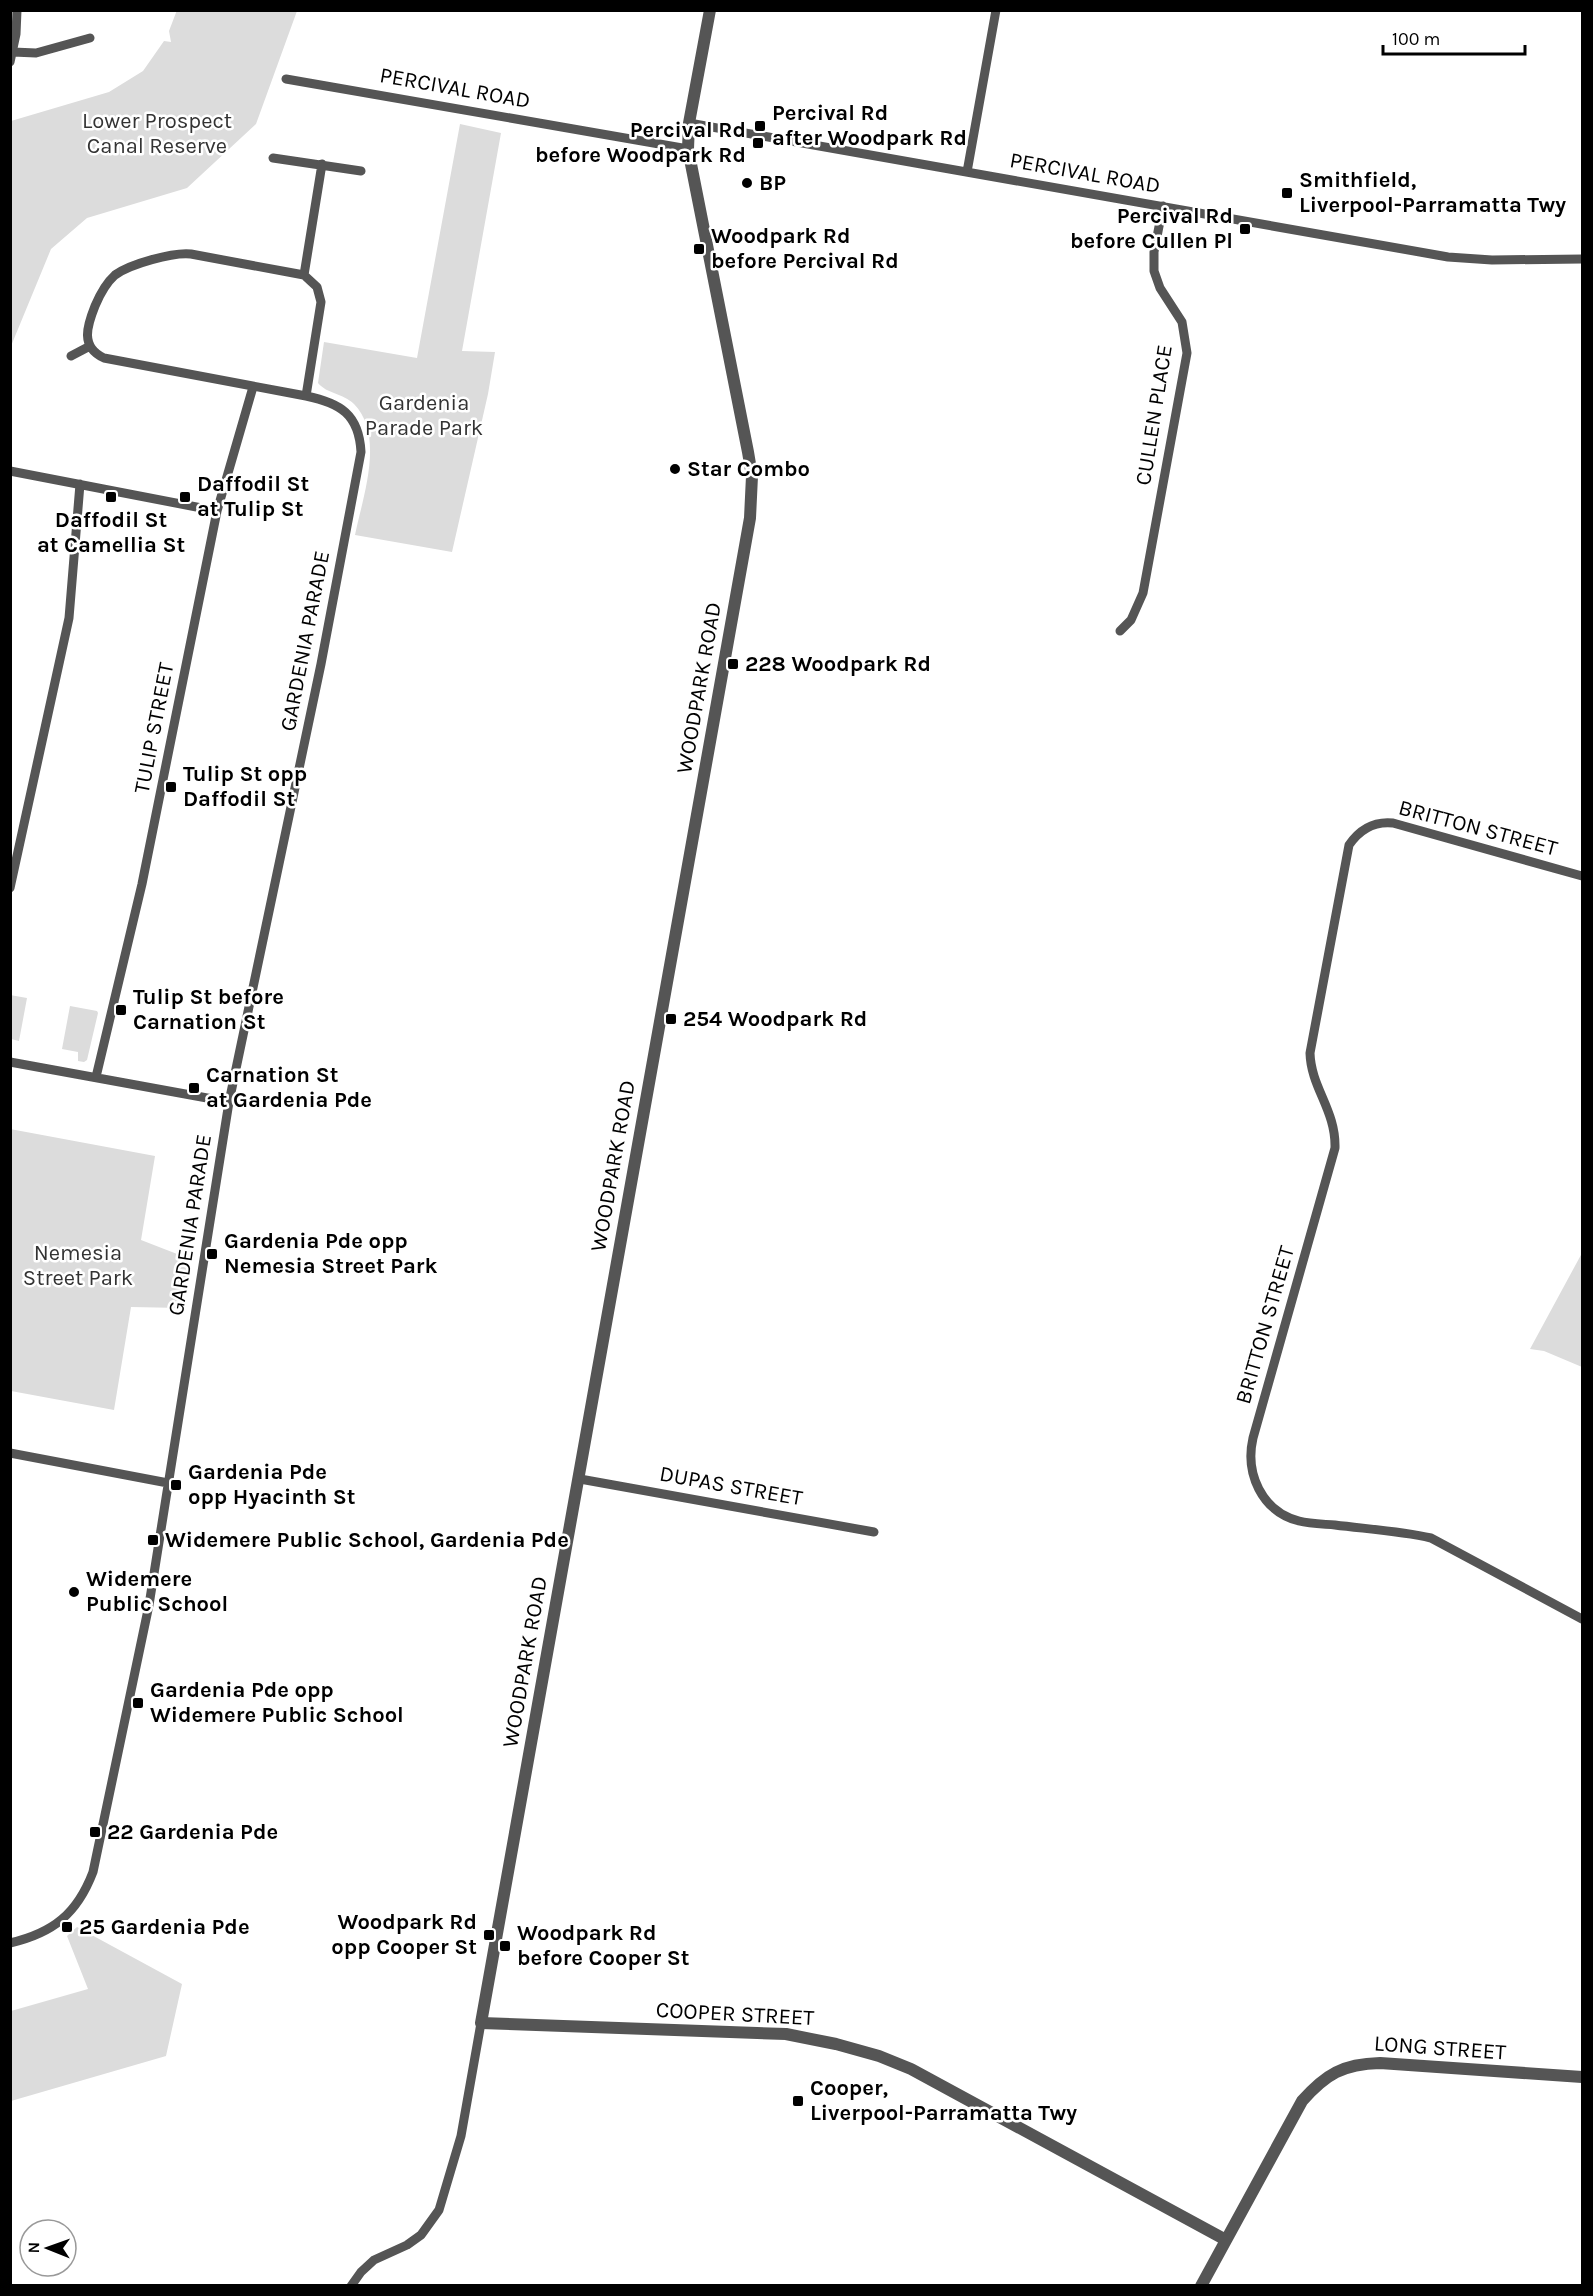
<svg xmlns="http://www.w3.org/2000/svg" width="1593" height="2296" viewBox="0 0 1593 2296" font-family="Karla,sans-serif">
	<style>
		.green { fill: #dcdcdc }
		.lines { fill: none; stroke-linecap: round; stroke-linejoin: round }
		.minor { stroke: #555; stroke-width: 9 }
		.tertiary { stroke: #555; stroke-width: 12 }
		.poi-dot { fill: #000; stroke: #fff; stroke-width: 2 }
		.labels { text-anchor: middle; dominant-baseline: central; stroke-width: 5; stroke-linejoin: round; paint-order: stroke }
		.street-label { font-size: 22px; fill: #000; stroke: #fff }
		.poi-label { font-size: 22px; font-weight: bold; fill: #000; stroke: #fff; text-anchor: start }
		.park-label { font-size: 22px; fill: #333; stroke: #fff }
	</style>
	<rect width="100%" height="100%" fill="#fff"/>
	<path class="green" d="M177 10 297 11 256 124 187 188 87 218 51 249 11 346V121L109 92 143 71 164 41 171 42 169 31Z
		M460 124 501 133 462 351 495 352 488 394 452 552 355 535C363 496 385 436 354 404 343 393 327 394 318 383L324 342 417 358Z
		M10 995 27 998 19 1041 11 1039Z
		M70 1006 97 1011 98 1013 87 1060 84 1062 78 1061V1052L62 1049Z
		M10 1129 155 1156 141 1240 190 1259 182 1308 131 1307 114 1410 11 1391Z
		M1582 1253V1367L1544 1351 1530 1349Z
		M77 1927 182 1984 166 2056 11 2101V2011L88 1989 67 1936Z"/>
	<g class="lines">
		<path class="minor" d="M13 52 36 53 90 38
			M10 62 16 34 17 10
			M286 79 688 149
			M689 123 1448 257 1492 260 1582 259
			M273 158 361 171
			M967 172 996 10
			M304 275 322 164
			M71 356 90 346
			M10 471 217 511
			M1120 631 1131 620 1143 593 1187 353 1182 322 1160 288 1154 271V252L1163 206
			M1582 876 1393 823C1374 821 1360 829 1349 845L1310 1053C1311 1088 1336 1110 1335 1148L1253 1438C1245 1473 1261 1511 1299 1521 1310 1524 1323 1524 1335 1525 1367 1529 1400 1531 1431 1538L1582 1619
			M10 888 69 618 80 484
			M10 1062 229 1102
			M96 1077 142 884 217 511 253 387
			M10 1453 168 1483
			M580 1479 874 1532
			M10 1943C53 1933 77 1914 93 1872L149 1605 229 1102 321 664 361 452C359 414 340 403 306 396L321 302 317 287 304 275 191 254C173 252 130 264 115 275 105 284 100 294 95 306 87 326 80 347 104 358L306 396
			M351 2286 361 2272 374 2260 407 2245 421 2235 439 2210 461 2136 481 2023"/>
		<path class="tertiary" d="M710 10 689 123 688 149 748 452 752 476 750 518C661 1020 572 1522 481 2023L786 2034 836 2044 879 2056 911 2069 1226 2240
			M1201 2286 1302 2101C1326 2074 1343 2064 1380 2063L1582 2077"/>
	</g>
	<g class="poi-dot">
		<rect x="754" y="120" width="12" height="12" rx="3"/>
		<rect x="752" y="137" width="12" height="12" rx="3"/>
		<circle cx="747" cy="183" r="6"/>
		<rect x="1281" y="187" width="12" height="12" rx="3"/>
		<rect x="1239" y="223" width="12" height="12" rx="3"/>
		<rect x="693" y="243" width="12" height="12" rx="3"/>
		<circle cx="675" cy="469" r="6"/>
		<rect x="105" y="491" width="12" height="12" rx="3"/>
		<rect x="179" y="491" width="12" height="12" rx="3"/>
		<rect x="727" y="658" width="12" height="12" rx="3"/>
		<rect x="165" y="781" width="12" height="12" rx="3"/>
		<rect x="115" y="1004" width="12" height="12" rx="3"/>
		<rect x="665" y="1013" width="12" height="12" rx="3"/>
		<rect x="188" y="1082" width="12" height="12" rx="3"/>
		<rect x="206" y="1248" width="12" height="12" rx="3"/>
		<rect x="170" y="1479" width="12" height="12" rx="3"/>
		<rect x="147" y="1534" width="12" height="12" rx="3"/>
		<circle cx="74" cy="1592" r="6"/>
		<rect x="132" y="1697" width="12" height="12" rx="3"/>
		<rect x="89" y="1826" width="12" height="12" rx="3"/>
		<rect x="61" y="1921" width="12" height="12" rx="3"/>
		<rect x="483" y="1929" width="12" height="12" rx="3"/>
		<rect x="499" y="1940" width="12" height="12" rx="3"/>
		<rect x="792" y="2095" width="12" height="12" rx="3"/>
	</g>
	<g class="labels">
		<g class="street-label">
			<text transform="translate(455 88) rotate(10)">PERCIVAL ROAD</text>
			<text transform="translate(1085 173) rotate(10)">PERCIVAL ROAD</text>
			<text transform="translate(1154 415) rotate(-81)">CULLEN PLACE</text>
			<text transform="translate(305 641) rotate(-79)">GARDENIA PARADE</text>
			<text transform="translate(699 688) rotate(-80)">WOODPARK ROAD</text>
			<text transform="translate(154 728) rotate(-79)">TULIP STREET</text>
			<text transform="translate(1478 828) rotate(15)">BRITTON STREET</text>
			<text transform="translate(613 1166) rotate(-80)">WOODPARK ROAD</text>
			<text transform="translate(190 1225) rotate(-81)">GARDENIA PARADE</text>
			<text transform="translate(1265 1325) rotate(-74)">BRITTON STREET</text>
			<text transform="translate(731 1486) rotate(10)">DUPAS STREET</text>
			<text transform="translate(525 1662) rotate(-80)">WOODPARK ROAD</text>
			<text transform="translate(735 2014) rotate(3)">COOPER STREET</text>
			<text transform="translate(1440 2048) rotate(4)">LONG STREET</text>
		</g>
		<g class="poi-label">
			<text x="772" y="113">Percival Rd<tspan x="772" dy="25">after Woodpark Rd</tspan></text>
			<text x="746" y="130" text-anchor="end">Percival Rd<tspan x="746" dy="25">before Woodpark Rd</tspan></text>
			<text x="1299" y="180">Smithfield,<tspan x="1299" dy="25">Liverpool-Parramatta Twy</tspan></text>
			<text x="759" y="183">BP</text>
			<text x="1233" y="216" text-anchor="end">Percival Rd<tspan x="1233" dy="25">before Cullen Pl</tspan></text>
			<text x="711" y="236">Woodpark Rd<tspan x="711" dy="25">before Percival Rd</tspan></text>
			<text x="687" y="469">Star Combo</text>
			<text x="197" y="484">Daffodil St<tspan x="197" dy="25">at Tulip St</tspan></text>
			<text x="111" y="520" text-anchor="middle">Daffodil St<tspan x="111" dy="25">at Camellia St</tspan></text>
			<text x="745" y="664">228 Woodpark Rd</text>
			<text x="183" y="774">Tulip St opp<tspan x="183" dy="25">Daffodil St</tspan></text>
			<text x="133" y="997">Tulip St before<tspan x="133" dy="25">Carnation St</tspan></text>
			<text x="683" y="1019">254 Woodpark Rd</text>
			<text x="206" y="1075">Carnation St<tspan x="206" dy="25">at Gardenia Pde</tspan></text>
			<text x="224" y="1241">Gardenia Pde opp<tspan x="224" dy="25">Nemesia Street Park</tspan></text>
			<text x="188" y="1472">Gardenia Pde<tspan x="188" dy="25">opp Hyacinth St</tspan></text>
			<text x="165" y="1540">Widemere Public School, Gardenia Pde</text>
			<text x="86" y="1579">Widemere<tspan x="86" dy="25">Public School</tspan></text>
			<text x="150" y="1690">Gardenia Pde opp<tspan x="150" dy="25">Widemere Public School</tspan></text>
			<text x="107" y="1832">22 Gardenia Pde</text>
			<text x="477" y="1922" text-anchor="end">Woodpark Rd<tspan x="477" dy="25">opp Cooper St</tspan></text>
			<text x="79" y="1927">25 Gardenia Pde</text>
			<text x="517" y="1933">Woodpark Rd<tspan x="517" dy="25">before Cooper St</tspan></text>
			<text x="810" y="2088">Cooper,<tspan x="810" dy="25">Liverpool-Parramatta Twy</tspan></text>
		</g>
		<g class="park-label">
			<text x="157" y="121">Lower Prospect<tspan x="157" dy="25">Canal Reserve</tspan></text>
			<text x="424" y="403">Gardenia<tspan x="424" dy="25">Parade Park</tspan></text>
			<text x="78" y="1253">Nemesia<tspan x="78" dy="25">Street Park</tspan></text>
		</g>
	</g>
	<rect width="1593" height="2296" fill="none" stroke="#000000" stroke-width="24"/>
	<g transform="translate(48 2248) rotate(271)"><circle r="28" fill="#ffffff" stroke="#999999" stroke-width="1.5"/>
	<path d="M0-4.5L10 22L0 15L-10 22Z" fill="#000000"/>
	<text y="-9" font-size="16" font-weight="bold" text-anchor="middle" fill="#000000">N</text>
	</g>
	<path d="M1383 45v9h142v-9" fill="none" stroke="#000000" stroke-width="3"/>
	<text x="1392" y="45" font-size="18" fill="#000000" stroke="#ffffff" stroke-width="4.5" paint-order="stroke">100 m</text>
</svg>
